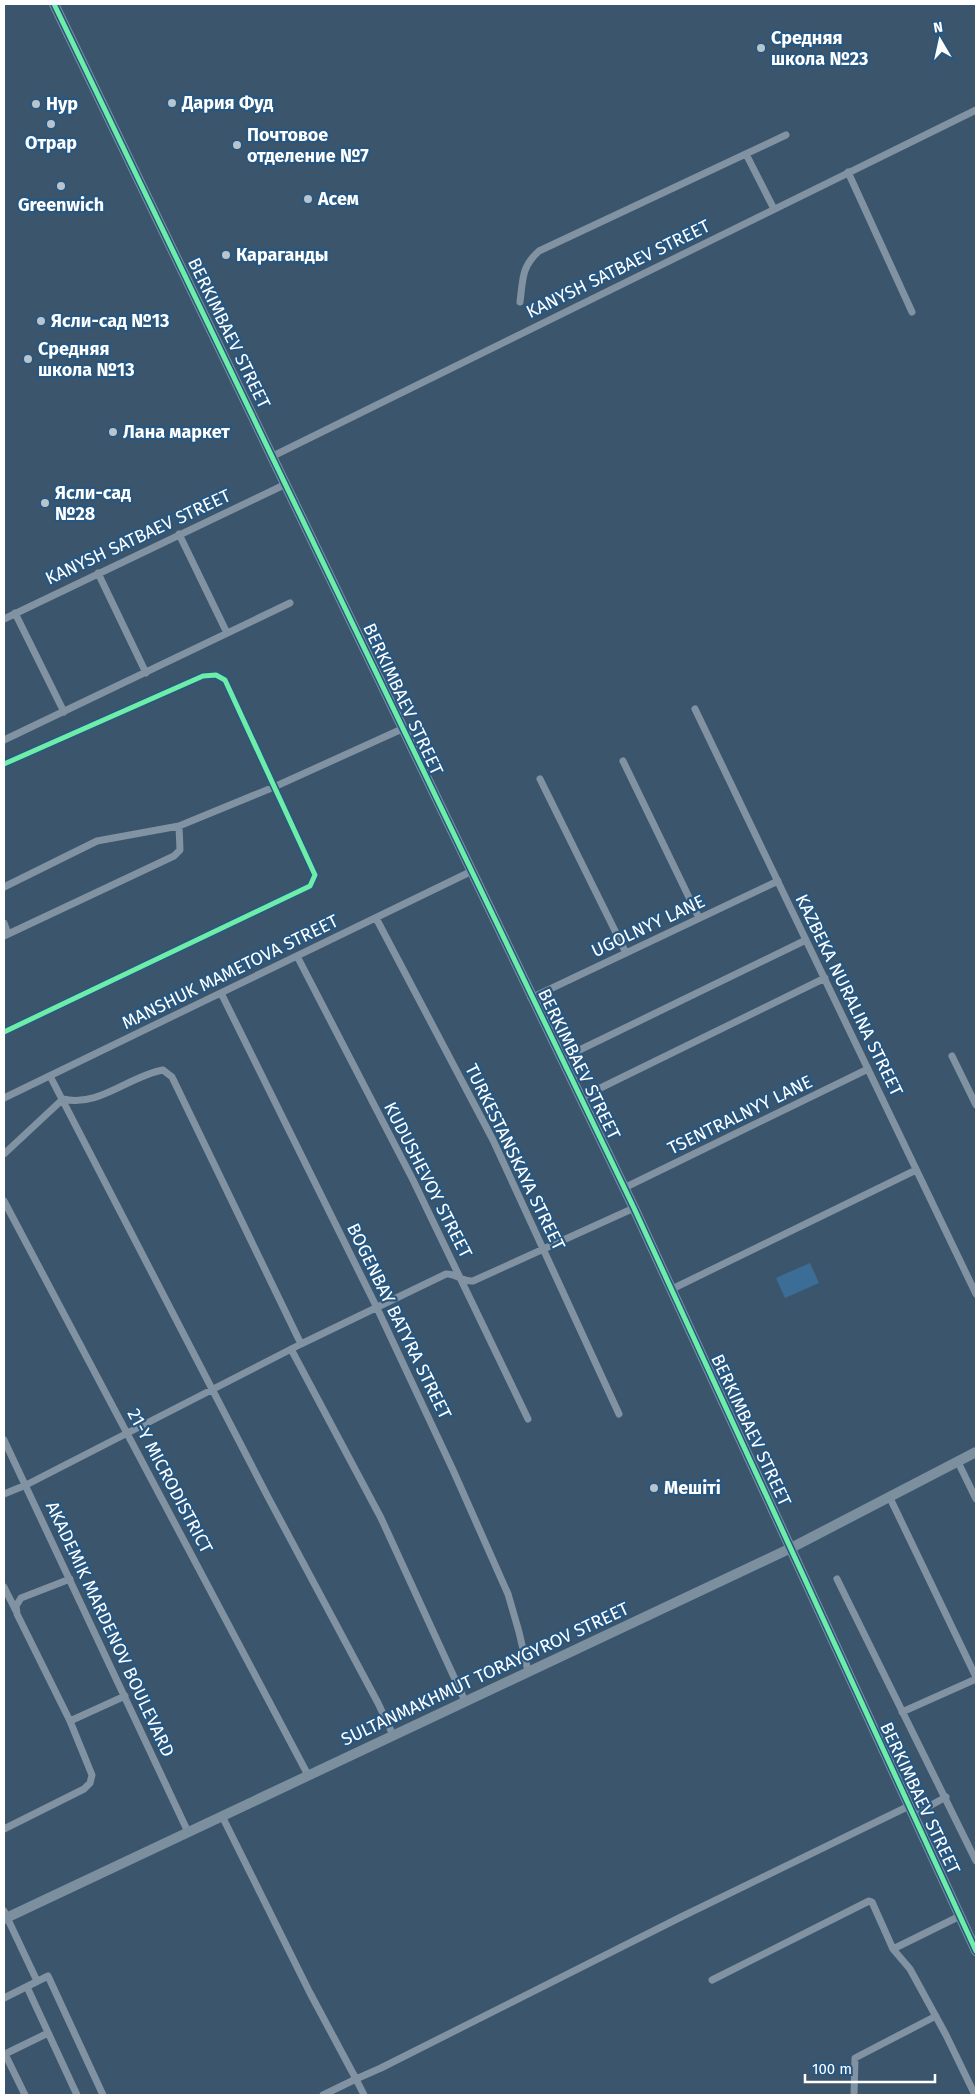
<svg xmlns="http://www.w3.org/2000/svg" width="980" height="2099" viewBox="0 0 980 2099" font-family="'Fira Sans',sans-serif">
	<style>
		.green { fill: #3b6d97 }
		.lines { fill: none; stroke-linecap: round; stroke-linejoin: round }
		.street { stroke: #8192a2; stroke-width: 7 }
		.secondary { stroke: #7c8f9f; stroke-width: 10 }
		.cycleway-casing { stroke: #275780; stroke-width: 8 }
		.cycleway { stroke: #6deda7; stroke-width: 5 }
		.poi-dot { fill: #bac4cc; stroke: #275780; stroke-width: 2 }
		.labels { text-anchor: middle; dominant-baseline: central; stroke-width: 4.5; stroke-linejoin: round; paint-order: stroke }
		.poi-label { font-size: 18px; font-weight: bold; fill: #fff; stroke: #275780; text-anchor: start }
		.street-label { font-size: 18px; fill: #fff; stroke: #275780 }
	</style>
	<rect width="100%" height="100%" fill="#3b566c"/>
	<path class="green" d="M810 1263 819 1283 785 1298 776 1278Z"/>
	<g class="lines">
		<path class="street" d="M746 154 774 209
			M848 172 912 312
			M520 302C523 280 521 267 539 251L786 135
			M273 456 976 110
			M179 534 227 633
			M98 573 146 673
			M15 613 64 712
			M4 619 286 484
			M695 709 976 1294
			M4 740 290 603
			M623 761 699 918
			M4 764 203 676 216 675 225 680 315 875 310 886 4 1032
			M540 779 626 953
			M4 887 97 841 179 826 274 787 402 729
			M376 918 493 1140 619 1414
			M4 923 8 934
			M4 936 174 856 180 850 179 826
			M297 956 413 1180 528 1419
			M221 993 377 1308 453 1470 508 1594 519 1632 528 1671
			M531 998 778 881
			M952 1056 976 1105
			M561 1059 806 940
			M50 1076 269 1499 378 1703 393 1735
			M4 1098 470 872
			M580 1098 825 978
			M4 1154 63 1099C98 1108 129 1076 163 1070L172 1077 301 1344
			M624 1188 868 1069
			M4 1201 308 1775
			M672 1289 916 1170
			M291 1349 381 1518 465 1701
			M4 1440 188 1832
			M958 1462 976 1499
			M4 1494 26 1485 301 1344 446 1274C456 1273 462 1282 473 1281L634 1208
			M889 1496 976 1677
			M837 1579 976 1861
			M4 1587 16 1611
			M902 1712 976 1679
			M70 1721 125 1696
			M913 1815 946 1797
			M222 1816 310 1993 356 2079 323 2095
			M4 1829 84 1789 90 1783 92 1775 70 1721 17 1614 16 1606 21 1598 70 1579
			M4 1911 37 1981
			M893 1949 960 1916
			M712 1980 869 1901 872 1902 893 1949 910 1969 946 2035 975 2095
			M27 1987 77 2095
			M4 1998 48 1976 103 2095
			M25 2095 5 2054 48 2033
			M364 2095 356 2079 381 2068 681 1917 909 1806
			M854 2095 855 2058 936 2016"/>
		<path class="secondary" d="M54 4 634 1208 976 1951
			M4 1919 791 1548 976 1452"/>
		<defs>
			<path id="cycleway" d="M54 4 634 1208 976 1951
				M4 764 203 676 216 675 225 680 315 875 310 886 4 1032"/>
		</defs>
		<use href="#cycleway" class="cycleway-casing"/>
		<use href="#cycleway" class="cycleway"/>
	</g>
	<g class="poi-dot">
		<circle cx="761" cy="48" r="5"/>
		<circle cx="172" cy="103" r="5"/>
		<circle cx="36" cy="104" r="5"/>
		<circle cx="51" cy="124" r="5"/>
		<circle cx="237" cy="145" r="5"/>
		<circle cx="61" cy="186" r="5"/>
		<circle cx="308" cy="199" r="5"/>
		<circle cx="226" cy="255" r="5"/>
		<circle cx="41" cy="321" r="5"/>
		<circle cx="28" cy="359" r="5"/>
		<circle cx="113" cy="432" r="5"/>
		<circle cx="45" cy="503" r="5"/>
		<circle cx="654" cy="1488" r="5"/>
	</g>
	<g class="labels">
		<g class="poi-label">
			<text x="771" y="38">Средняя<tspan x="771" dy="21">школа №23</tspan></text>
			<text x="182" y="103">Дария Фуд</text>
			<text x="46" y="104">Нур</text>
			<text x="247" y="135">Почтовое<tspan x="247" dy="21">отделение №7</tspan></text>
			<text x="51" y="143" text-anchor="middle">Отрар</text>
			<text x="318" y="199">Асем</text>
			<text x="61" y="205" text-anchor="middle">Greenwich</text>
			<text x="236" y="255">Караганды</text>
			<text x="51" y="321">Ясли-сад №13</text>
			<text x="38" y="349">Средняя<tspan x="38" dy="21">школа №13</tspan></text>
			<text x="123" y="432">Лана маркет</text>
			<text x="55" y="493">Ясли-сад<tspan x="55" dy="21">№28</tspan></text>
			<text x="664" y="1488">Мешіті</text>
		</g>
		<g class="street-label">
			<text transform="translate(618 269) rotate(-26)">KANYSH SATBAEV STREET</text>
			<text transform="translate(229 333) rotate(64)">BERKIMBAEV STREET</text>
			<text transform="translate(138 537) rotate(-25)">KANYSH SATBAEV STREET</text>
			<text transform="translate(403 699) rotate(65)">BERKIMBAEV STREET</text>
			<text transform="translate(648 926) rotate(-25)">UGOLNYY LANE</text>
			<text transform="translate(230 972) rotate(-26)">MANSHUK MAMETOVA STREET</text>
			<text transform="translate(849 995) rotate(64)">KAZBEKA NURALINA STREET</text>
			<text transform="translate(579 1064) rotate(64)">BERKIMBAEV STREET</text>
			<text transform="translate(740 1115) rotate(-26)">TSENTRALNYY LANE</text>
			<text transform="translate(515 1157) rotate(64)">TURKESTANSKAYA STREET</text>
			<text transform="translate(428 1180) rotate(63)">KUDUSHEVOY STREET</text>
			<text transform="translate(399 1321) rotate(64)">BOGENBAY BATYRA STREET</text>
			<text transform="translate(751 1430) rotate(65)">BERKIMBAEV STREET</text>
			<text transform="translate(170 1481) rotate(62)">21-Y MICRODISTRICT</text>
			<text transform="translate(110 1629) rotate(65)">AKADEMIK MARDENOV BOULEVARD</text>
			<text transform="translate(485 1674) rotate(-25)">SULTANMAKHMUT TORAYGYROV STREET</text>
			<text transform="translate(920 1798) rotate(65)">BERKIMBAEV STREET</text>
		</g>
	</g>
	<rect width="980" height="2099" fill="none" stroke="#ffffff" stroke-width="10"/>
	<g transform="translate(940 40) rotate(351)" stroke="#275780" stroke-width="4" paint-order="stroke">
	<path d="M0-4L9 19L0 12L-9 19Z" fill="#ffffff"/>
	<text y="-8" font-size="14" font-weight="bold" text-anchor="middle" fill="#ffffff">N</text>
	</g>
	<path d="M805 2074v8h130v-8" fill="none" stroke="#ffffff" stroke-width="2.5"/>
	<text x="812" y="2074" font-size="15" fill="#ffffff" stroke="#275780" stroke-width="4" paint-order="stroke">100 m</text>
</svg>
